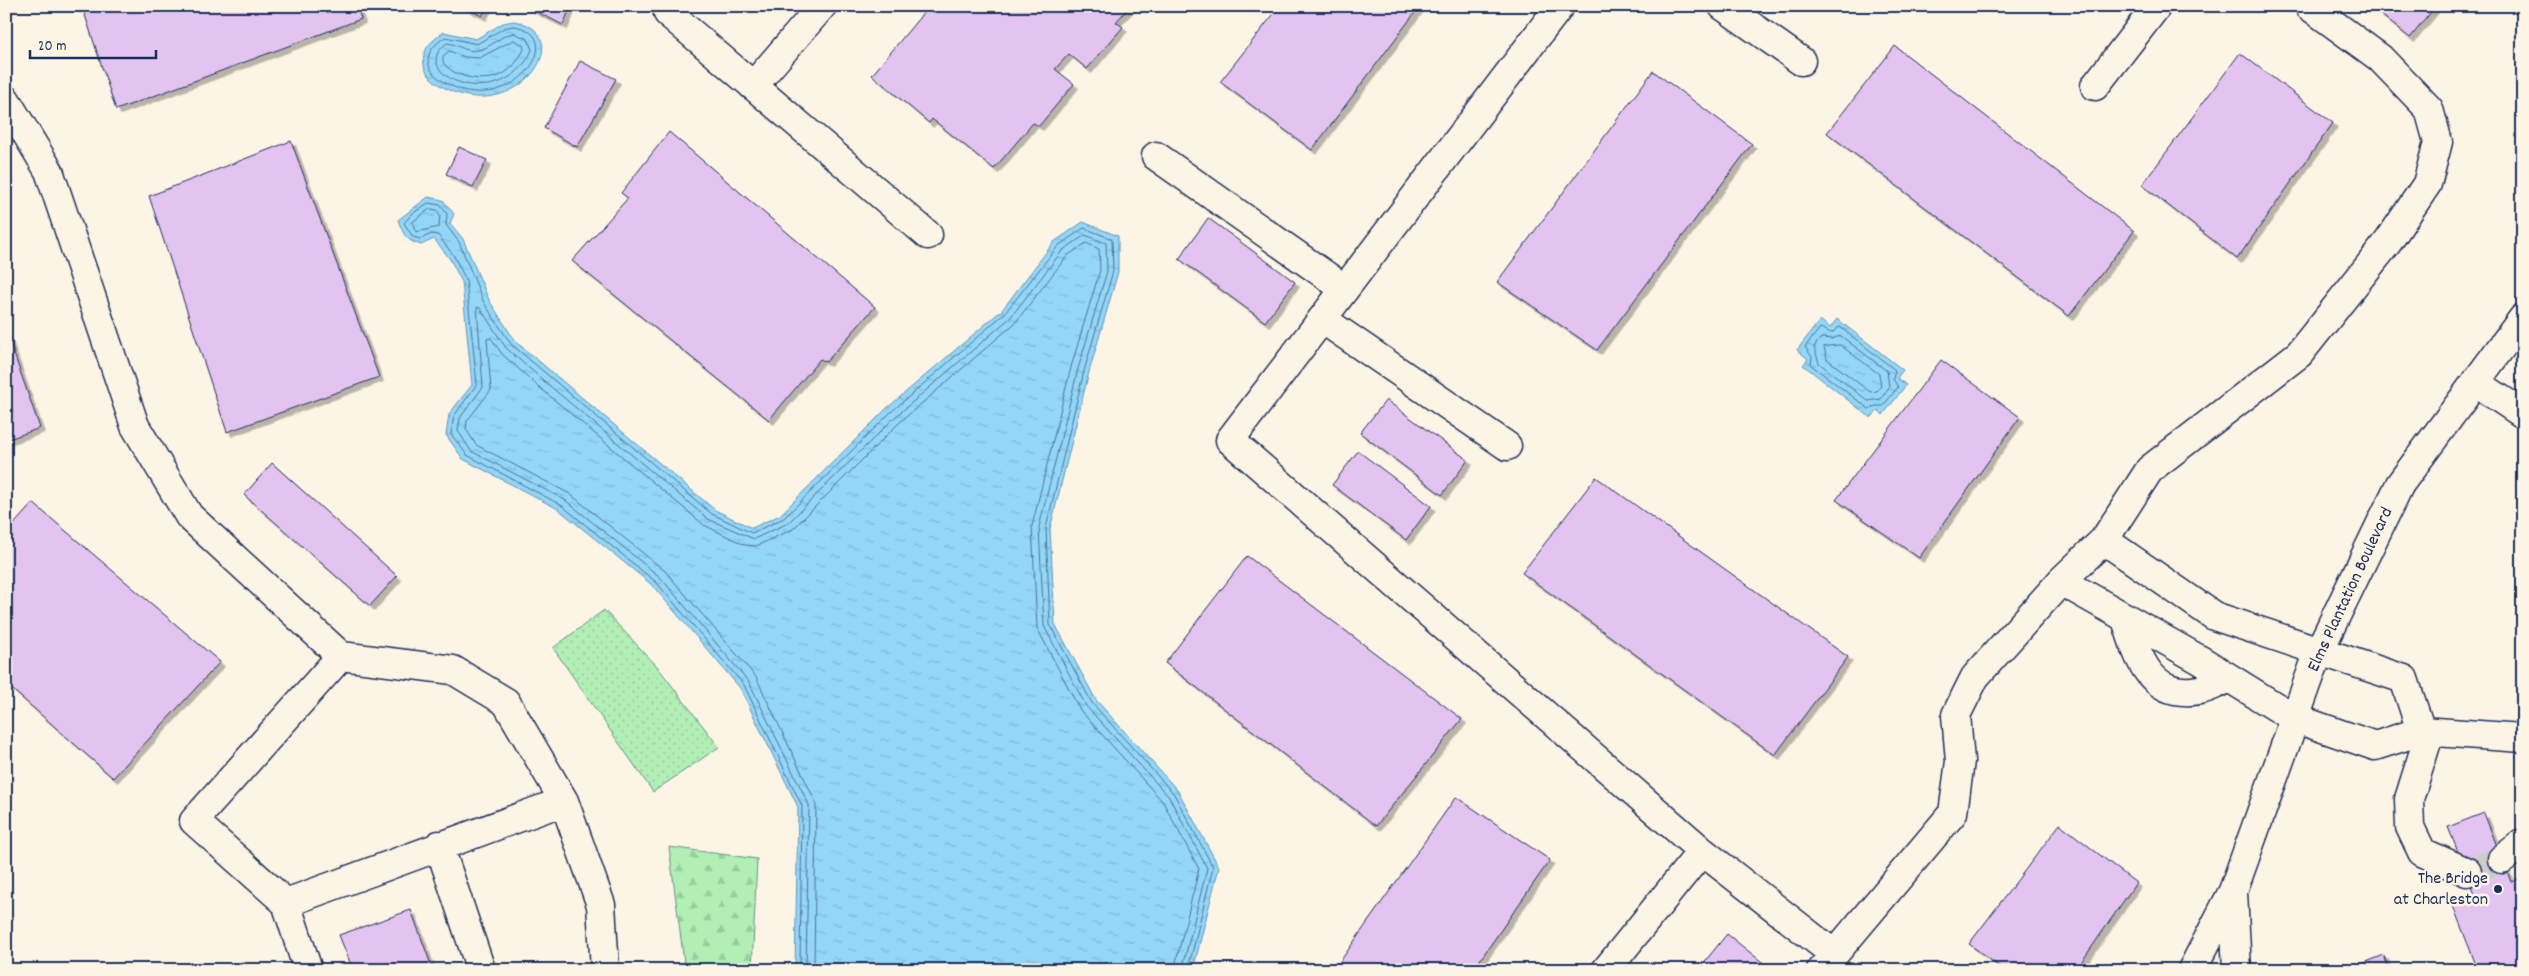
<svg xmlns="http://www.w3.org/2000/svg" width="2529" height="976" viewBox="0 0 2529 976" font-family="Dekko,sans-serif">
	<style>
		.grass { fill: url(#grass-dots); stroke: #668f8a }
		.forest { fill: url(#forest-firs); stroke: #668f8a }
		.water { fill: url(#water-ripples); stroke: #6493b9 }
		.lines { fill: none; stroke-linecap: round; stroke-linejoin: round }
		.shore { stroke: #4b729b; stroke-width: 1 }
		.building { fill: #e3c3ef; stroke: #1b2f5e; filter: url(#shadow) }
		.minor-tunnel { stroke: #cfcdca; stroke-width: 28; stroke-dasharray: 28 14; stroke-linecap: butt }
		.minor-casing { stroke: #1b2f5e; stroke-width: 31 }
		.minor { stroke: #fcf5e5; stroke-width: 28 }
		.poi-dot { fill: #1b2f5e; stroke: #fcf5e5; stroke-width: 2 }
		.labels { text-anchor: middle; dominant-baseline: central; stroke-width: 5; stroke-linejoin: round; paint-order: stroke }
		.street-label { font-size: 18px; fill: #1b2f5e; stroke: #fcf5e5 }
		.poi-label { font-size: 18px; fill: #1b2f5e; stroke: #fcf5e5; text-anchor: end }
	</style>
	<defs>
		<pattern id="grass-dots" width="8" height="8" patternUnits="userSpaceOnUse" patternTransform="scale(1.25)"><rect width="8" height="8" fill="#b1efb5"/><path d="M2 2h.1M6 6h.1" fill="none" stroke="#98cd9e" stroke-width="1.8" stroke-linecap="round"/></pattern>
		<pattern id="forest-firs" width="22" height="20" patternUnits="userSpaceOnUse" patternTransform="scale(1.25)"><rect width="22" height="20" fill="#b1efb5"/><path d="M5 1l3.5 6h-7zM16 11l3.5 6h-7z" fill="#98cd9e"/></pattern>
		<pattern id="water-ripples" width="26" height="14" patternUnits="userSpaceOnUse" patternTransform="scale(1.25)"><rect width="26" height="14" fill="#94d6f6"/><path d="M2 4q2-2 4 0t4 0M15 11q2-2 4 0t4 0" fill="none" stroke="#7fb8d5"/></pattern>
		<filter id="shadow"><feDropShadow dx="4.5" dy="4.5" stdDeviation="0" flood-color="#0004"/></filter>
	</defs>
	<rect width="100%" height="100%" fill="#fcf5e5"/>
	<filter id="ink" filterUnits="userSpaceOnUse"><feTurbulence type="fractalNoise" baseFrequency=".02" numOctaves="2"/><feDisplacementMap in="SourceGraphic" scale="10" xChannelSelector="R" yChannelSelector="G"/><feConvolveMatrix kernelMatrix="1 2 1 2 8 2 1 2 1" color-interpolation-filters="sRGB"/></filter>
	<g filter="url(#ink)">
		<path class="grass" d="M604 610 656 665 719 747 653 792 553 648Z"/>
		<path class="forest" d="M669 847 757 859 752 970H685Z"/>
		<path class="water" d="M514 21C579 32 523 121 451 91 440 86 430 80 425 69 419 51 431 41 444 32L476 39 503 23Z
			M428 197 443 200 454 214 450 223 463 239 489 300 515 341 715 510 752 528 780 515 886 409 1002 310 1054 242 1083 222 1118 236V272L1089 372 1050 529 1055 624 1096 700 1178 791 1219 867 1193 970H795L798 807 740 688 652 585 558 509 463 459 446 435 449 414 472 385 462 282 450 259 434 239 421 245C406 241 403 234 398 220Z
			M1837 319 1903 370 1897 378 1906 385 1883 415 1878 410 1871 418 1803 365 1808 359 1797 350 1820 320 1830 328Z"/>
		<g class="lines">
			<path class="shore" d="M514 26C570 34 517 113 454 87 444 82 435 78 430 68 424 54 434 45 445 37L477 44 504 28Z
				M514 33 528 39 532 50C502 118 404 73 447 43 458 44 466 53 478 50 492 48 499 35 514 33Z
				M514 40 523 45 524 49C519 60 511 70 501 75 484 83 453 78 443 62V56L449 51 465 57 479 58Z
				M430 209 437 210 440 215 439 227 416 232 412 223Z
				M1840 327 1895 370 1893 379 1898 387 1883 406H1876L1869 409 1811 365 1812 357 1805 347 1820 328 1831 333Z
				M1841 336 1887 371 1889 387 1881 399 1868 401 1819 363 1814 347 1821 338 1831 339Z
				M1840 345 1879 374 1881 386 1877 391 1870 392 1827 359 1824 347Z
				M800 970 802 806 744 685 656 582 561 505 467 455 451 434 454 416 477 384 466 280 454 256 438 235 432 234 420 239 413 237 404 223 412 214 428 203 440 205 447 214 446 225 459 242 484 303 511 344 712 514 752 533 784 518 890 413 1005 313 1058 246 1084 228 1112 239 1113 271 1084 371 1046 528 1050 625 1092 703 1174 794 1213 867 1188 970
				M806 970 809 805 749 682 660 577 565 500 471 451 458 431 460 418 483 387 477 307 480 308 506 348 544 381 708 519 754 539 788 523 894 418 1010 318 1062 251 1085 235 1106 243 1107 271 1078 369 1039 527 1044 626 1086 706 1169 797 1207 868 1182 970
				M814 970 816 803 756 677 665 571 570 494 476 445 466 429 467 421 491 390 487 339 491 338 502 354 539 387 704 525 745 545 756 546 793 529 899 423 1015 323 1067 256 1086 243 1099 249 1100 270 1071 367 1032 526 1037 628 1080 710 1163 802 1199 869 1174 970"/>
		</g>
		<path class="building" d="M82 6H357L361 19 116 110Z
			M462 6H487L482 16Z
			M525 6H571L563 25Z
			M929 6H1130L1116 22 1123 27 1087 69 1069 54 1055 69 1074 84 1039 126 1033 123 994 169 932 119 929 123 872 75Z
			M1280 6H1420L1312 150 1220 82Z
			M2370 6H2436L2410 38Z
			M1895 46 2134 231 2069 316 1827 133Z
			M2240 53 2333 123 2237 259 2142 185Z
			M580 61 616 79 577 147 544 128Z
			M1653 71 1752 144 1597 350 1497 282Z
			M669 132 875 307 826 362 820 359 769 420 572 261 628 198 621 193Z
			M291 141 379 377 227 432 149 196Z
			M459 147 487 160 473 187 446 174Z
			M1208 218 1295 282 1265 322 1179 259Z
			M6 331 40 428 6 440Z
			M1941 360 2020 417 1919 558 1836 500Z
			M1386 400 1468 460 1442 495 1360 433Z
			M1358 451 1431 506 1406 540 1332 485Z
			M272 463 397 576 370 606 244 495Z
			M1596 477 1848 657 1775 755 1522 573Z
			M33 503 220 662 113 778 6 684V533Z
			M1247 556 1462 719 1376 826 1165 663Z
			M1456 797 1550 860 1473 970H1334Z
			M2484 813 2511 882 2523 877V970H2478L2453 906 2476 897 2448 827Z
			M2060 824 2136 883 2076 970H2004L1969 944Z
			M411 910 433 970H353L339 935Z
			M1727 934 1772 970H1698Z
			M2384 955 2389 970H2351V968Z"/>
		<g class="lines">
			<path class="minor-tunnel" d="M2467 872 2502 859"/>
			<defs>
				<path id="minor" d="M667 6 668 13 928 235
					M1560 6 1230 440 1702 851 1606 970
					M1723 6 1801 61
					M753 86 822 6
					M2095 86 2157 6
					M6 100 49 171 135 426 189 516 341 656 453 670 506 702 564 801 601 905 605 970
					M1156 156 1345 289
					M1322 319 1507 446
					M2475 382 2523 414
					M2104 540 2214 616 2404 679 2421 731
					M2061 581 2202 661 2294 718 2375 746 2421 731 2523 738
					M2126 619C2138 658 2150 699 2200 690 2210 688 2220 682 2229 678
					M2430 732 2409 799 2410 827 2422 852 2467 872
					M439 845 481 970
					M1702 851 1834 954
					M2502 859 2523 843
					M2233 892 2237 970
					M286 903 564 801
					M308 970 286 903 194 821 341 656
					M1821 970 1953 813 1960 761 1956 715 1975 677 2061 581 2104 540 2150 469 2299 354 2388 242 2427 184 2438 142 2429 109 2380 58 2309 6
					M2192 970 2233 891 2319 651 2400 484 2523 318"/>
			</defs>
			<use href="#minor" class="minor-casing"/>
			<use href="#minor" class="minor"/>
		</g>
	</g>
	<circle class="poi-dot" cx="2498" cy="889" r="5"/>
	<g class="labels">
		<g class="street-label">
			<text transform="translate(2351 590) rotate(-65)">Elms Plantation Boulevard</text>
		</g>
		<g class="poi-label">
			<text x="2488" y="879">The Bridge<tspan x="2488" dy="21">at Charleston</tspan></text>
		</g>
	</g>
	<rect width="2529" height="976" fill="none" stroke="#fcf5e5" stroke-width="25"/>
	<rect x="12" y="12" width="2504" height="951" fill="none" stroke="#1b2f5e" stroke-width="2" filter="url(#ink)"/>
	<path d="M30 50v8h126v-8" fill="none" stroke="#1b2f5e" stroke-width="2.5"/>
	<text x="38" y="50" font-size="15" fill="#1b2f5e" stroke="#fcf5e5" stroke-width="4" paint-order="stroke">20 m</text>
</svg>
